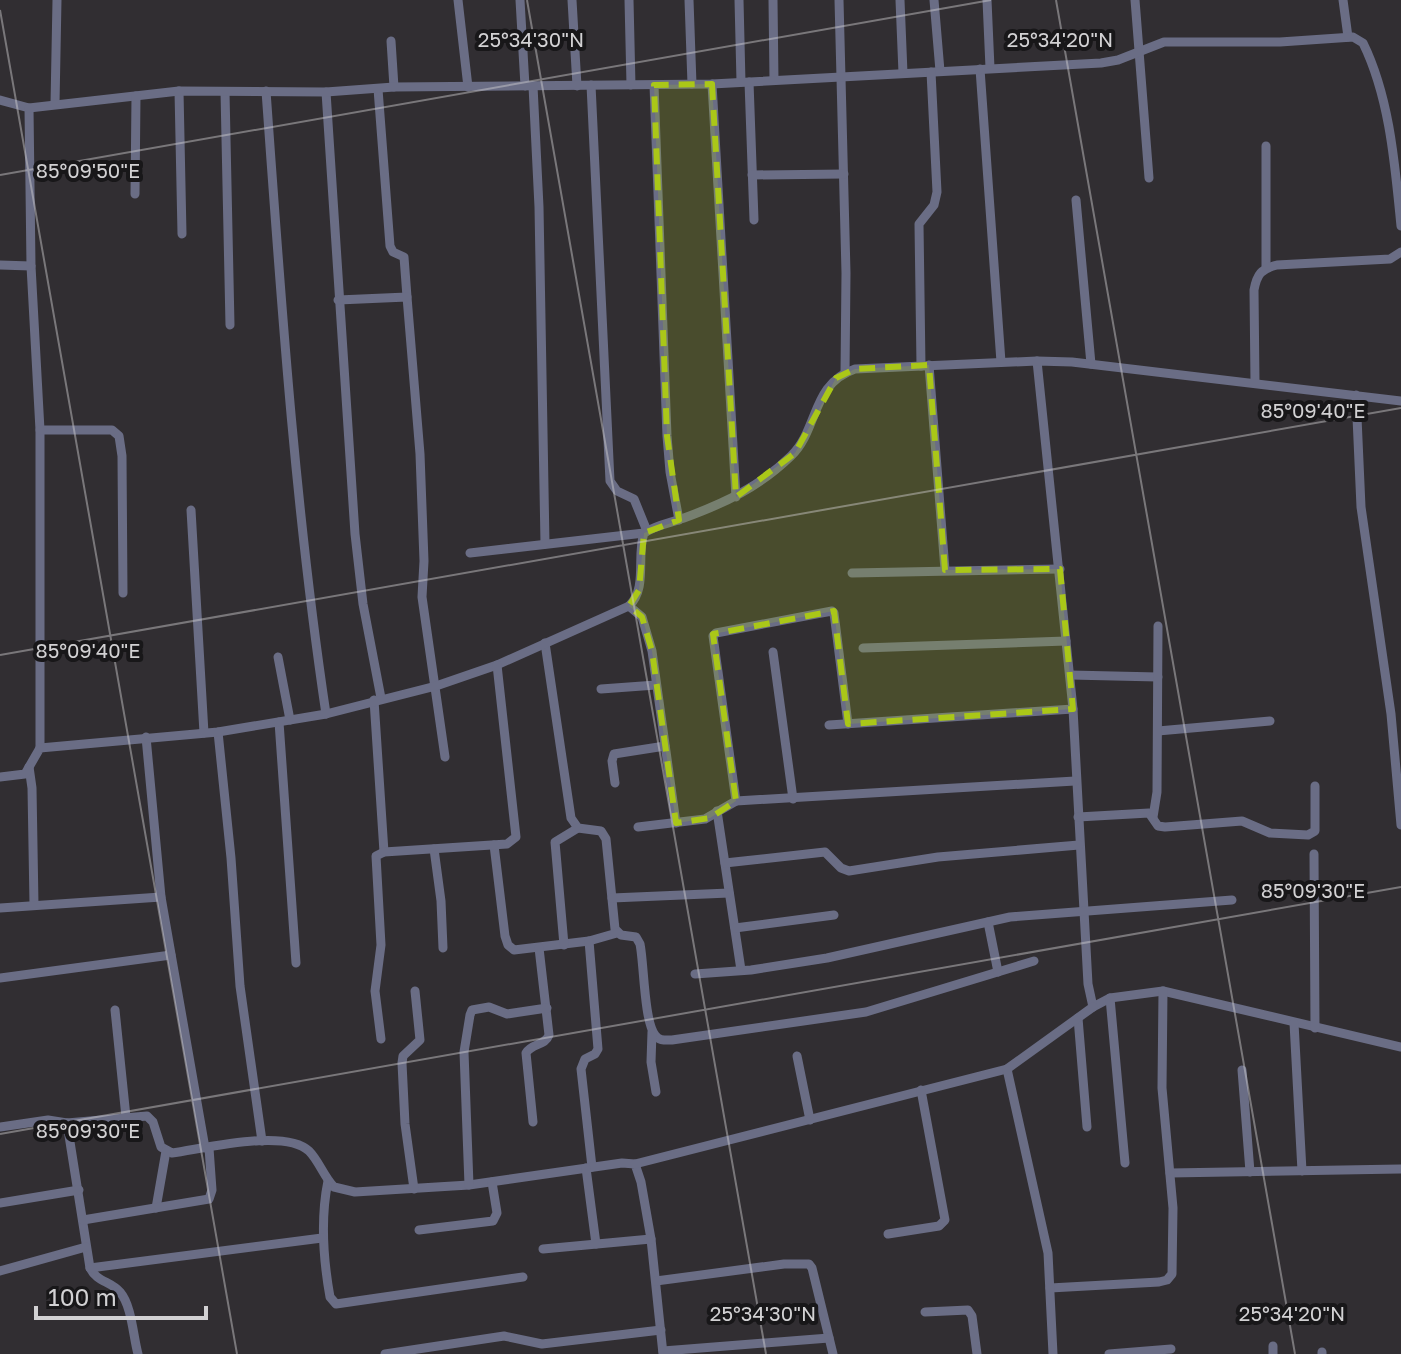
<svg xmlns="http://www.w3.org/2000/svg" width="1401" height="1354" font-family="'Golos Text',sans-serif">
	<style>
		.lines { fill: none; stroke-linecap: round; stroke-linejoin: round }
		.minor { stroke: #6a6d85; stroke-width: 9 }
		.marked { fill: #aac718; fill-opacity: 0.2; stroke: #aac718; stroke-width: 6; stroke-dasharray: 16 10; stroke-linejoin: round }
		.ticks { fill: none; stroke: #d2d1d3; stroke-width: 2; stroke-opacity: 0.45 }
		.ticks-label { font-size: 20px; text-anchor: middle; fill: #d2d1d3; stroke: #181719; stroke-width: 8; stroke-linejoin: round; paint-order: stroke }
	</style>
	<rect width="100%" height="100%" fill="#312e32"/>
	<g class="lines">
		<g class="minor">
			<polyline points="458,0 468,87"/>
			<polyline points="520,0 525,86"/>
			<polyline points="572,0 577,86"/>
			<polyline points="629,0 631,85"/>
			<polyline points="689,0 692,84"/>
			<polyline points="739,0 741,82"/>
			<polyline points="773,0 774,80"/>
			<polyline points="839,0 846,273 845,373"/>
			<polyline points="900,0 903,73"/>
			<polyline points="934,0 940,71"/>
			<polyline points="987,0 990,68"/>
			<polyline points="1135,0 1149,178"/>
			<polyline points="1343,0 1348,37"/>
			<polyline points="391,41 394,87"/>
			<polyline points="980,69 1001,362"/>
			<polyline points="749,82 754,220"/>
			<polyline points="712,84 736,497"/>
			<polyline points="591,85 610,481 617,491 634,499 647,531"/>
			<polyline points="654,85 667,436 670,472 679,520"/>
			<polyline points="533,86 539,207 545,544"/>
			<polyline points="378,89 390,246 393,252 404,257 407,297"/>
			<polyline points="179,91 182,234"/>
			<path d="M266,91c15,208 29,416 60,623"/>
			<polyline points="225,92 230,325"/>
			<polyline points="326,92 355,534 363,604 381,698"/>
			<polyline points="0,100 29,108 31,266 40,430 40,748"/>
			<polyline points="55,104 57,0"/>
			<path d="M29,108l150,-17 147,1 68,-5 318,-3 389,-21 17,-3 46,-18h116l73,-5 10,6c27,55 32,123 38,183"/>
			<polyline points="1266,146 1266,268"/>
			<polyline points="752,175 844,174"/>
			<polyline points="135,194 136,96"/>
			<polyline points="1076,200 1091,364"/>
			<polyline points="0,265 31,266"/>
			<polyline points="338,300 407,297 420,454 424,561 422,597 445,757"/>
			<polyline points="1037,361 1073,709 1088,984 1093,1007 1110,998 1163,991 1401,1047"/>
			<polyline points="929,365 945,570"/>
			<polyline points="921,366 919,224 934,205 937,192 931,72"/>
			<path d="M1255,383l-1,-93c3,-16 7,-21 23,-25l113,-6 11,-7"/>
			<polyline points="1356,395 1361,507 1391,714 1401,825"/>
			<polyline points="40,430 112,430 119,436 122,456 123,593"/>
			<polyline points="191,510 204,733"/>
			<polyline points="470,553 644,533"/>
			<polyline points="852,573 1060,569"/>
			<polyline points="629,606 642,617 652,651 676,823"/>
			<path d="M545,643l26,175 7,10 23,3 5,8 9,90 6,6 15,2 4,7c4,19 4,77 15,91 4,6 10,5 17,5l194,-28 168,-51"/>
			<polyline points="863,648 1066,641"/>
			<polyline points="773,652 793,799"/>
			<polyline points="278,657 290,720"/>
			<polyline points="1070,675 1158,677"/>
			<polyline points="601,689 656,685"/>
			<polyline points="374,700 384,852"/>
			<polyline points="279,722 296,963"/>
			<polyline points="829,725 1073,709"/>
			<polyline points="1158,731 1270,721"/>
			<polyline points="218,732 231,858 240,986 262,1141"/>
			<polyline points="146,737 161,897 205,1148"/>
			<polyline points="29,767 32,788 34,905"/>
			<path d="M0,777l25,-3 15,-26 178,-16 108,-18 110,-28 61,-21 132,-59c19,-18 7,-50 15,-73 12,-8 26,-10 40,-15 41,-15 75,-31 107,-62 28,-27 20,-72 64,-87l182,-8 35,1 329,39"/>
			<polyline points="615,783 612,761 614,754 665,746"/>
			<polyline points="736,801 1075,781"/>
			<polyline points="717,811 741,970"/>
			<polyline points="1078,817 1149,813 1158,826 1165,827 1242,821 1270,833 1308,835 1315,831 1315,786"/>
			<polyline points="1153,817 1157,792 1158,626"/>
			<polyline points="638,827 705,819 736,801 713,636 716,633 832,611 834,613 848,724"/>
			<polyline points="494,845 505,936 508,945 514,950 589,941 617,933"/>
			<polyline points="434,849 441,901 443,948"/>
			<polyline points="1314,854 1315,1028"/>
			<polyline points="725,863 825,852 841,868 849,871 938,857 1079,845"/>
			<polyline points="612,898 729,893"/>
			<polyline points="0,908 161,897"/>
			<polyline points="988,922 998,972"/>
			<polyline points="735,928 834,915"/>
			<polyline points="589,941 598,1049 595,1054 585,1059 581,1069 592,1167"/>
			<polyline points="564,945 555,842 578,828"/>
			<polyline points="695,974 751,970 827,958 1010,917 1232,900"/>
			<polyline points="0,978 171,955"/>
			<polyline points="1110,998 1125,1163"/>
			<polyline points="115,1010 126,1117"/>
			<polyline points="1078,1018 1087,1127"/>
			<polyline points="1294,1023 1302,1171"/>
			<polyline points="652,1032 651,1062 656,1092"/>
			<polyline points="381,1039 375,991 381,945 376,856 384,852 507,844 516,837 497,665"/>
			<polyline points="797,1056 810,1120"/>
			<polyline points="1242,1070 1250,1172"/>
			<path d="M533,1122l-7,-69c6,-10 19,-7 23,-18l-10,-87"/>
			<path d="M67,1123l80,-7 6,6 8,25 11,6c31,-4 113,-25 137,-2 10,10 15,26 25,36l21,5 114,-7 153,-22 13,1 6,18 10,57 12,115"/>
			<path d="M0,1127l48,-7 19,3 23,145c7,14 20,13 30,24 12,14 13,44 18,62"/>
			<polyline points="635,1164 1007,1069"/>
			<polyline points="586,1168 596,1244"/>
			<polyline points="1170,1173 1400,1169"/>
			<path d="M328,1181c-8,39 -5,77 2,116l6,7 187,-27"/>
			<polyline points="469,1185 464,1052 470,1015 472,1010 489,1007 507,1014 547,1008"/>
			<polyline points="414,1189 405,1124 402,1063 403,1056 420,1040 415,991"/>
			<polyline points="0,1203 79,1190"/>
			<polyline points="156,1208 166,1151"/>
			<polyline points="83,1220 209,1199 212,1190 209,1148"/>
			<polyline points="419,1230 493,1221 497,1213 492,1182"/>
			<polyline points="888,1234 939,1226 945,1220 921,1090"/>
			<polyline points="543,1249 651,1239"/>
			<polyline points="90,1268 322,1238"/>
			<polyline points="0,1271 86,1247"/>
			<polyline points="656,1281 784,1264 809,1264 812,1268 833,1354"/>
			<polyline points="1050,1288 1159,1282 1167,1280 1172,1274 1173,1208 1162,1088 1163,991"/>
			<polyline points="925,1312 968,1310 972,1316 977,1354"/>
			<polyline points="1273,1346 1273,1354"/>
			<polyline points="663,1351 829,1338"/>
			<polyline points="1322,1352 1322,1354"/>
			<polyline points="385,1354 504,1336 542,1344 661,1330"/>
			<polyline points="1053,1354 1048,1253 1007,1069 1093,1007"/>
			<polyline points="1109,1354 1171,1349"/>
		</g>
	</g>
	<path class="marked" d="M712,84l24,413 59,-44 41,-75 19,-9 74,-4 16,205 115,-1 13,140 -225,15 -14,-113 -121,23 23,167 -26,17 -34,5 -24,-172 -10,-34 -13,-11 10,-16 5,-57 35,-13 -12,-84 -13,-351z"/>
	<path class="ticks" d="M527,0l239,1354M1056,0l239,1354M0,10l237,1344M0,175l991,-175M0,655l1401,-247M0,1134l1401,-247"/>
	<g class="ticks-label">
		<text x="531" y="47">25°34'30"N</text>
		<text x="1060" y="47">25°34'20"N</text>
		<text x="88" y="178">85°09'50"E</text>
		<text x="1313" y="418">85°09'40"E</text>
		<text x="88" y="658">85°09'40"E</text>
		<text x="1313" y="898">85°09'30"E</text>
		<text x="88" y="1138">85°09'30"E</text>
		<text x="763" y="1321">25°34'30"N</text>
		<text x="1292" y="1321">25°34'20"N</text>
	</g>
	<path d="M36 1306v12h170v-12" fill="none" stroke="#d2d1d3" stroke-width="4"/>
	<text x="48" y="1306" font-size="24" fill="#d2d1d3" stroke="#181719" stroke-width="6" paint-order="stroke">100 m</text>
</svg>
